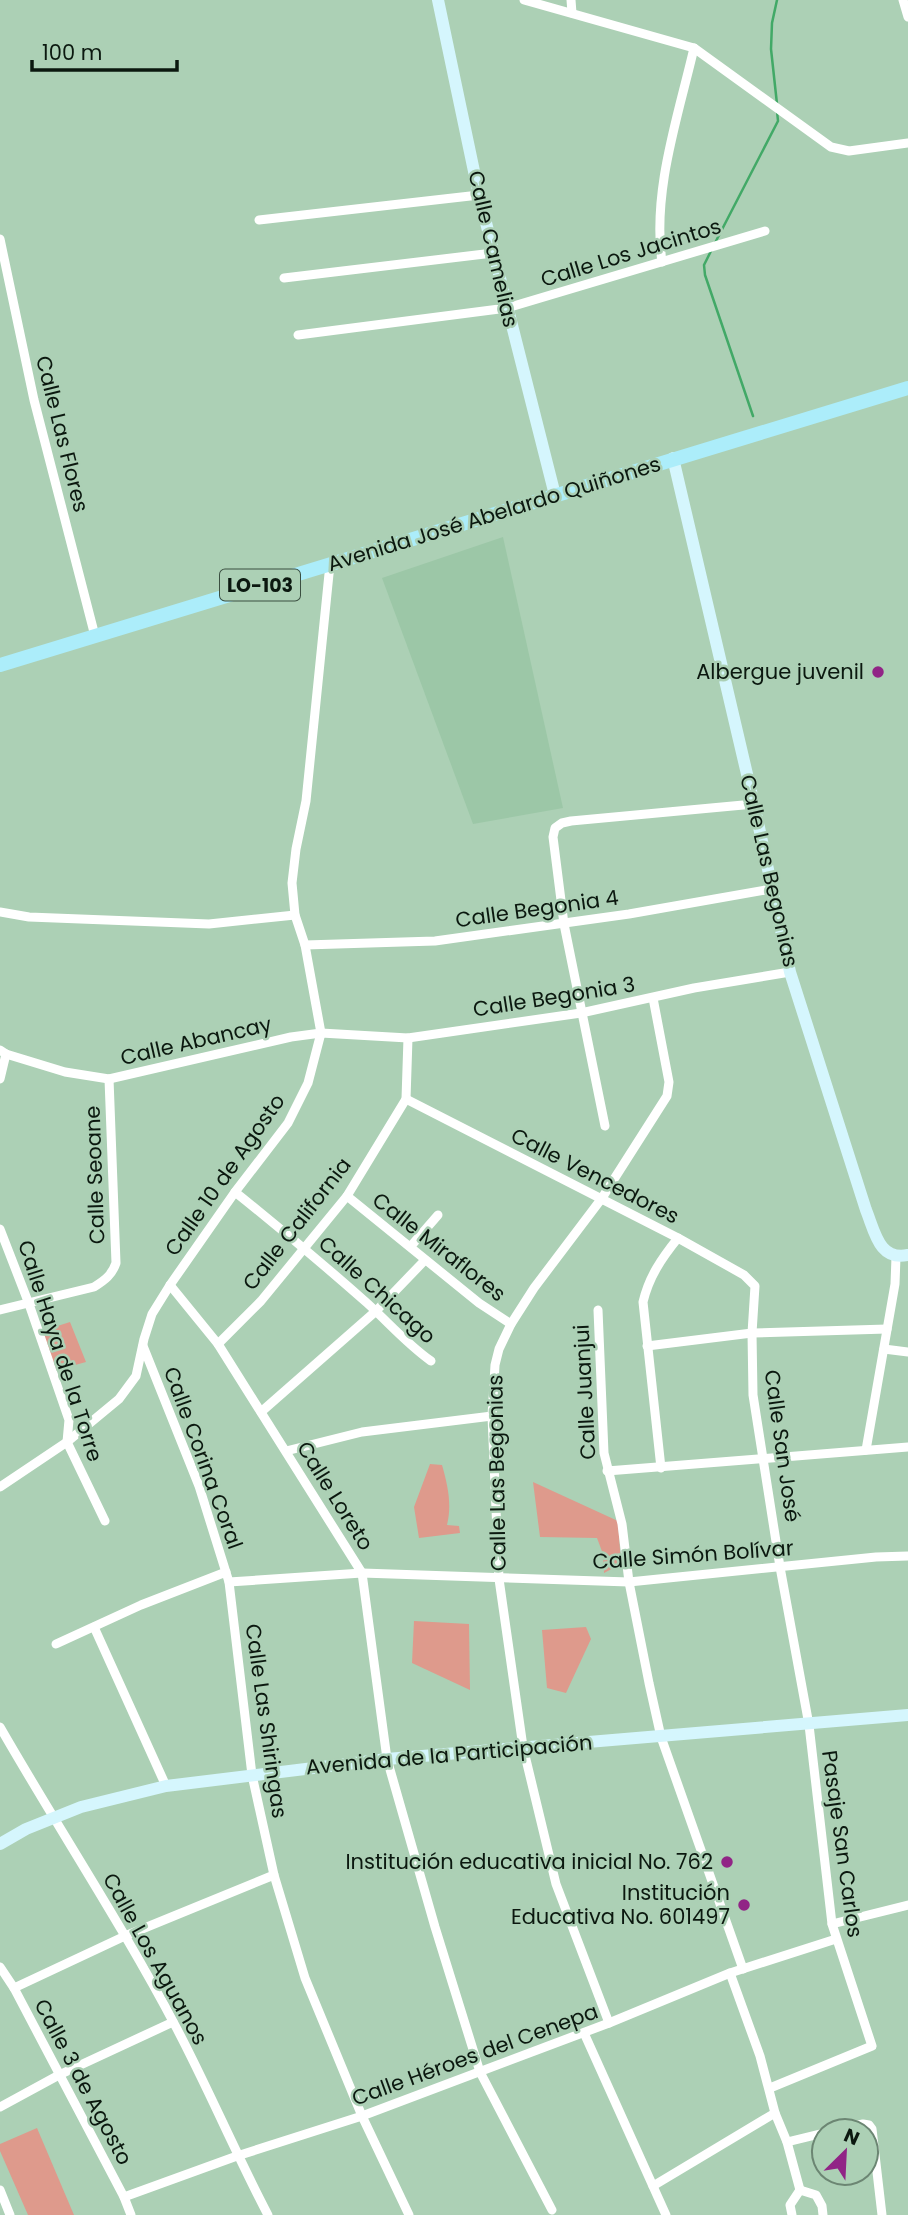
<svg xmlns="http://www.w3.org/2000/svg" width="908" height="2215" font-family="Poppins,sans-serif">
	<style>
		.built { fill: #9cc7a7 }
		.green { fill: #de9a8c }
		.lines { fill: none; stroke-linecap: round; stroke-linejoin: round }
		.stream { stroke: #42a967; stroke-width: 2.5 }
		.street { stroke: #fff; stroke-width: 9 }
		.secondary { stroke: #d5f6fd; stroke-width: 12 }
		.primary { stroke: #acedfa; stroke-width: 14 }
		.poi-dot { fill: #912486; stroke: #acd0b5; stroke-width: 2.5 }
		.labels { text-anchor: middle; stroke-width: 5; stroke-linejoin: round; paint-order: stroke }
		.shield { fill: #acd0b5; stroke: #3b4f41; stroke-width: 2 }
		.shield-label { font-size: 19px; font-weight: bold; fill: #0b180f }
		.street-label { font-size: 21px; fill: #0b180f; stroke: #acd0b5 }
		.poi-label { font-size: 21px; fill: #0b180f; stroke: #acd0b5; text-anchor: end }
	</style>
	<rect width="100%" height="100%" fill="#acd0b5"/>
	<polygon class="built" points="503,537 563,808 473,824 382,578"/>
	<g class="green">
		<polygon points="70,1322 86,1362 57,1370 44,1342 42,1331"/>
		<path d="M430,1464l12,1c6,21 10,40 5,60l12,1 1,7 -41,5 -5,-31z"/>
		<polygon points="533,1482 618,1521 621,1564 604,1573 603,1554 597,1538 540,1537"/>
		<polygon points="414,1621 469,1624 470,1690 412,1663"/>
		<polygon points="586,1627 591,1639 566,1693 547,1688 542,1630"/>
		<polygon points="37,2128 74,2215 28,2215 0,2151 0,2144"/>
	</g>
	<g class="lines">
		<g class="stream">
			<polyline points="777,0 772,23 771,49 777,104"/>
			<polyline points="715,243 778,121 777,111"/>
			<polyline points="712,249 704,265 705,275 753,416"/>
		</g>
		<g class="street">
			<polyline points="524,0 694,48 831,147 849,151 908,143"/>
			<polyline points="571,0 572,13"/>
			<polyline points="903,0 908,17"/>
			<polyline points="259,220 479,195"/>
			<polyline points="0,239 34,400 95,636"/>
			<path d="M662,262c-10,-71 16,-145 32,-214"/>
			<polyline points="284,278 493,253"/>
			<polyline points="298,335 507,308 765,231"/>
			<polyline points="0,912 29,917 209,924 295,915"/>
			<polyline points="305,945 435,941 629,914 771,889"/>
			<polyline points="0,1050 6,1054 65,1072 109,1079 291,1037 321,1033 408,1038 581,1013 694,988 790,972"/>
			<polyline points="0,1079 6,1054"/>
			<polyline points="406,1099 678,1238 744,1275 755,1286 752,1333 753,1395 780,1567 809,1725 832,1924 872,2046 770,2088"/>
			<polyline points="605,1126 564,924 553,837 555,828 562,823 571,821 754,804"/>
			<path d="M235,1192c45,36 89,73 132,111 22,20 40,41 64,58"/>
			<polyline points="347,1196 479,1303 511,1324"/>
			<polyline points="0,1229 29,1304 69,1420 67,1442 105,1521"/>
			<polyline points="411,1246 438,1215"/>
			<polyline points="170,1285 218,1344 362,1573 387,1759 435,1927 480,2072 552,2210"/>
			<path d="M0,1310l94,-23c11,-7 18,-12 22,-24l-7,-184"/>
			<polyline points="598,1310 604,1453 622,1524 629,1582 649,1683 661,1737 743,1969"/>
			<polyline points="218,1344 261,1301 347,1196 406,1099 408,1038"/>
			<polyline points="143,1346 199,1486 229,1582 252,1775 274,1875 305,1978 362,2116 409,2215"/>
			<polyline points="647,1346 752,1333 887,1329"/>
			<polyline points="884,1349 908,1352"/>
			<polyline points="261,1412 376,1311 425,1260"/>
			<polyline points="866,1450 895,1284 896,1257"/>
			<polyline points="286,1451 362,1432 492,1416"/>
			<path d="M661,1468l-18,-166c6,-25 18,-43 35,-64"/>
			<polyline points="607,1471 908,1447"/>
			<polyline points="0,1487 67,1442 119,1399 136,1376 144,1339 152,1314 170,1285 235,1192 288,1123 308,1083 321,1033 305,945 295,915 292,883 296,849 306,801 330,564"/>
			<polyline points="229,1582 362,1573 629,1582 876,1557 908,1556"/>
			<polyline points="94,1627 166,1786"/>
			<polyline points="56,1644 141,1605 226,1572"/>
			<path d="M0,1727c58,101 123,199 177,302 32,61 59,125 91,186"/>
			<polyline points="832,1924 908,1905"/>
			<polyline points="0,1967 14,1988 124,2197 131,2215"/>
			<polyline points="730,1973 760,2056 775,2113 787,2142 800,2190 790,2205 792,2215"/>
			<polyline points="14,1988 125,1936 274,1875"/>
			<polyline points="609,2023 556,1884 523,1747 499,1579 492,1416 495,1365 499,1349 511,1324 534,1288 602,1198 667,1096 669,1082 653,998"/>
			<polyline points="584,2033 666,2215"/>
			<polyline points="0,2107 59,2075 173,2022"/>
			<polyline points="833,2131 863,2124 869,2125 872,2129 882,2215"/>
			<polyline points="787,2142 824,2133"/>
			<polyline points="653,2186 775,2113"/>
			<polyline points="0,2190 10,2215"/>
			<polyline points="800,2190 816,2195 822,2206 823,2215"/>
			<polyline points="124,2197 237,2156 362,2116 609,2023 730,1973 836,1939"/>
		</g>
		<g class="secondary">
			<polyline points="438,0 479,195 555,495"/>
			<path d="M673,458l81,346 36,168 76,238c9,22 13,51 42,45"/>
			<polyline points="0,1844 26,1829 81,1807 166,1786 387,1759 908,1715"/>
		</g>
		<polyline class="primary" points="0,665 908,388"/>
	</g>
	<g class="poi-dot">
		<circle cx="878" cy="672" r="7"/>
		<circle cx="727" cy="1862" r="7"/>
		<circle cx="744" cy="1905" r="7"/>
	</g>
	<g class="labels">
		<rect class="shield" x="220" y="569.5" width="80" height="31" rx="5"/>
		<g class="shield-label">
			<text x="260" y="592">LO-103</text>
		</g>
		<g class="street-label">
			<text transform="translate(493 249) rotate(77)" y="7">Calle Camelias</text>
			<text transform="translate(631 253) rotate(-17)" y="7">Calle Los Jacintos</text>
			<text transform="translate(62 434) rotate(76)" y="7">Calle Las Flores</text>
			<text transform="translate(494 514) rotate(-17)" y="7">Avenida José Abelardo Quiñones</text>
			<text transform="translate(769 871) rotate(77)" y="7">Calle Las Begonias</text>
			<text transform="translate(537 909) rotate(-8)" y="7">Calle Begonia 4</text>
			<text transform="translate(554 997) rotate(-9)" y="7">Calle Begonia 3</text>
			<text transform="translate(196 1041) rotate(-13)" y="7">Calle Abancay</text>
			<text transform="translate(95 1175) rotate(-92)" y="7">Calle Seoane</text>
			<text transform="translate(225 1175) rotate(-55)" y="7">Calle 10 de Agosto</text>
			<text transform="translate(595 1176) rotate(27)" y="7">Calle Vencedores</text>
			<text transform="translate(297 1224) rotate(-52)" y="7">Calle California</text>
			<text transform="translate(439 1247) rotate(38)" y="7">Calle Miraflores</text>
			<text transform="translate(377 1290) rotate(42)" y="7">Calle Chicago</text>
			<text transform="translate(60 1351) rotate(72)" y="7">Calle Haya de la Torre</text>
			<text transform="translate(585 1392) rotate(-93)" y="7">Calle Juanjui</text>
			<text transform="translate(782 1446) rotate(82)" y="7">Calle San José</text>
			<text transform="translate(203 1458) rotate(70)" y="7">Calle Corina Coral</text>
			<text transform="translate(497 1473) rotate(-91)" y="7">Calle Las Begonias</text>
			<text transform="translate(335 1496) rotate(58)" y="7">Calle Loreto</text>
			<text transform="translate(693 1555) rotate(-4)" y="7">Calle Simón Bolívar</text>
			<text transform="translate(266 1721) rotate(82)" y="7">Calle Las Shiringas</text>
			<text transform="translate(449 1755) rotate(-5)" y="7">Avenida de la Participación</text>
			<text transform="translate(842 1844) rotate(82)" y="7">Pasaje San Carlos</text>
			<text transform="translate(155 1959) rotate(61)" y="7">Calle Los Aguanos</text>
			<text transform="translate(475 2055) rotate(-20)" y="7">Calle Héroes del Cenepa</text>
			<text transform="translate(83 2082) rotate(62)" y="7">Calle 3 de Agosto</text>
		</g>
		<g class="poi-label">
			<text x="864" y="679">Albergue juvenil</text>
			<text x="713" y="1869">Institución educativa inicial No. 762</text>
			<text x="730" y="1900">Institución<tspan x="730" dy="24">Educativa No. 601497</tspan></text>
		</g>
	</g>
	<g transform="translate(845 2152) rotate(24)"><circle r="33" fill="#acd0b5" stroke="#6c8673" stroke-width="2"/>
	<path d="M0-5L12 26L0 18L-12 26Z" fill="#912486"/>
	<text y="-10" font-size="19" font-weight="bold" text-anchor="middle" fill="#0b180f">N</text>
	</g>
	<path d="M32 60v10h145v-10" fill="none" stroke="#0b180f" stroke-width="3.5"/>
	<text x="42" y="60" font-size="21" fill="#0b180f" stroke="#acd0b5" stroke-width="5" paint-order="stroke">100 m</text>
</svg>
